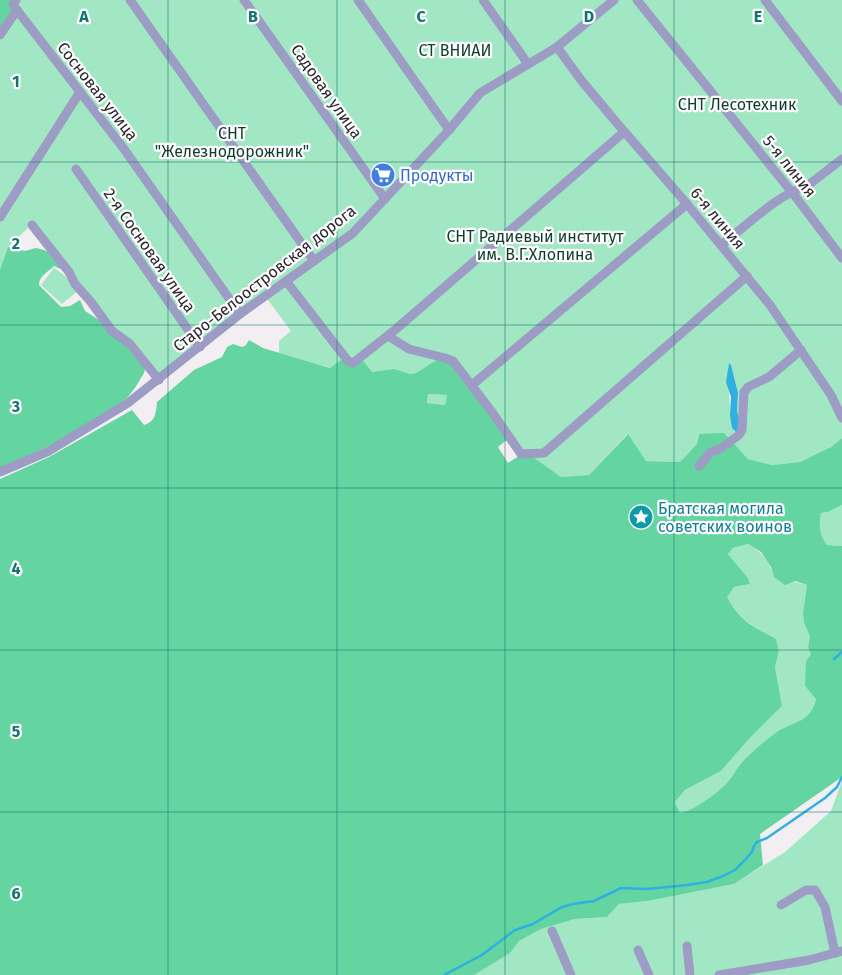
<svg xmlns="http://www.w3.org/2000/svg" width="842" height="975" font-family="'Fira Sans',sans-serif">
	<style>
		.green { fill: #a1e7c3; fill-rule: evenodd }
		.forest { fill: #64d5a1; fill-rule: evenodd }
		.water { fill: #30afe1 }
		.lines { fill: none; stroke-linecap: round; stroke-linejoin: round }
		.stream { stroke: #30afe1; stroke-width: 2.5 }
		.minor { stroke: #9c9cc4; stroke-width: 9 }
		.grid { fill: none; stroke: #0f766e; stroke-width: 1; stroke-opacity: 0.55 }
		.labels { text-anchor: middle; stroke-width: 4.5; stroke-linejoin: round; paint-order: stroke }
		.park-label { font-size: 16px; fill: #0d3e2a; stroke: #fffcff }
		.street-label { font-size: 16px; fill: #292829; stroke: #fffcff }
		.shop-label { font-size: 16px; fill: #366cbe; stroke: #fffcff; text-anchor: start }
		.culture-label { font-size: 16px; fill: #0d838f; stroke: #fffcff; text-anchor: start }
		.grid-label { font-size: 16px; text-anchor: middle; font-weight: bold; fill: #0f766e; stroke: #fffcff; stroke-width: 4.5; stroke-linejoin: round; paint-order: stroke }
	</style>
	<rect width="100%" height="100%" fill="#f2eef2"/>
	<g class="green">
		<path d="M16,0h826v438l-11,9 -31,15 -28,3 -24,-6 -25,-25h-24l-2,10 -17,18 -34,-1 -19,-27 -38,41 -28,2 -39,-23 -84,-95 -22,14 -6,1 -16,-4 -22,2 -17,-11 -10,-4 -14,11 -52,-15v-12l12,-10 -26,-35 -108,81 -45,-46 -82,-108 -3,6 -19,18 -8,23v-235zM729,363l2,3 7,27 -1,19 3,9 -6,9c-4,-6 -7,-59 -5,-67z"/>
		<polygon points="54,268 64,275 78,291 62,304 41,285"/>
		<polygon points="428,394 447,395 445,405 427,403"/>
		<path d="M842,505v41l-15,-1c-8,-12 -8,-19 -6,-32l7,-1z"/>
		<path d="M748,544c14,8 21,17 26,33l33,8 -4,28 1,10 6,13 -2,10 3,8c-14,20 12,37 3,54 -8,15 -27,16 -38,25 -11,9 -23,17 -32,27 -6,7 -11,15 -16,22 -9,10 -35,29 -48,31l-5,-11 10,-12 36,-19 28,-32 33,-33 -7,-39 4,-16 -3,-12c-23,-13 -36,-18 -50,-42l8,-10 16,-3 -2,-6 -20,-24 5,-6z"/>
		<polygon points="842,781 842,975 474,975 509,953 519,941 541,929 575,919 607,917 619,904 648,901 734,884 785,852 831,811"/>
	</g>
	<g class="forest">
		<polygon points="0,0 16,0 17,10 0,35"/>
		<path d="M8,247l17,4 11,-3 8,2 6,3 11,13 -1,3 -6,-3c-6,6 -15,10 -15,19l22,22 9,-1 10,-6 5,11 14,9 29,27 17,22 -1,4c-5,8 -11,19 -18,26 -34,29 -85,51 -126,69v-198z"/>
		<path d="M249,340l14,8 67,20 15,-11 3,4 12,-4 12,15 22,-3 16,5 6,-1 22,-14 9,-1 62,80 -11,9 10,16 14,-9 5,-1 34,24 28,-2 39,-41 18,27 34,1 17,-18 2,-10 25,-1 24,26 24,6 28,-3 31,-15 11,-9v67l-14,7 -7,1c-2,13 -2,20 6,32l15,1v231l-82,57 3,31 -29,19 -86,17 -29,3 -12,13 -32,2 -34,10 -22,12 -9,12 -36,22h-474v-496l49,-22 83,-47 12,15c12,-3 12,-13 13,-23l37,-32 28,-13 5,-10 6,-3 9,3 4,-2zM428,394l19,1 -2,10 -18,-2zM748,544l13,8 10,15 3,10 11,8 10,-4 12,4 -4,28 1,10 6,13 -2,11 3,7 -5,7 -1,25 11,13c-5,24 -23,22 -39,33 -11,8 -23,18 -33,28 -7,7 -11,17 -18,24 -10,10 -33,27 -46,29l-5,-11 10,-12 36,-19 28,-32 33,-33 -7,-39 4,-16 -3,-12c-23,-13 -36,-17 -49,-42l7,-10 16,-3 -2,-6 -20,-24 5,-6z"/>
	</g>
	<polygon class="water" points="729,363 731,365 738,393 737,412 740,421 739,430 736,432 732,428 730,415 731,397 726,382"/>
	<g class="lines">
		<g class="stream">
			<polyline points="834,659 842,652"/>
			<polyline points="444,975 482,955 515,930 533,924 562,907 573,904 594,901 621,888 647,889 687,885 707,882 723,876 735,870 742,863 752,852 754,846 757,842 767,838 825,798 837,787 842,777"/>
		</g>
		<g class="minor">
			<polyline points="130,0 314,261"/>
			<polyline points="244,0 385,199"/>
			<polyline points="358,0 449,130"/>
			<polyline points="483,0 528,64"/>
			<polyline points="637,0 795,196 842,258"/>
			<polyline points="765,0 842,101"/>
			<polyline points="17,10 124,149 240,314"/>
			<polyline points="0,35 17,10 13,4 16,0"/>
			<polyline points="557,47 581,80 616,122 687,204 770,305 831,395 842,418"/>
			<polyline points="76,169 200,347"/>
			<polyline points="0,217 80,92"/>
			<polyline points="32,225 69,272 75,284 91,302 112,331 130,344 159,380"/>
			<path d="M721,245c26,-19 55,-50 86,-59l35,-27"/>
			<polyline points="286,281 348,361 353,363 396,329 624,132"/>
			<polyline points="388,336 409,349 445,358 453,361 492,412 521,454 544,453 747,276"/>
			<polyline points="472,385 687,204"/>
			<polyline points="699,466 711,452 720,449 739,435 742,430 744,392 746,390 748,387 769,377 801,350"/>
			<polyline points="0,472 49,451 128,403 240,314 353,233 449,130 480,93 557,47 614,0"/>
			<polyline points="781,905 806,890 815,890 825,907 835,953"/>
			<polyline points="552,931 571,975"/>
			<polyline points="687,946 690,975"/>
			<polyline points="638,950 649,975"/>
			<polyline points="719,975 809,960 842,951"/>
		</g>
	</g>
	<path class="grid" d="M168,0v975M337,0v975M505,0v975M674,0v975M0,162h842M0,325h842M0,488h842M0,650h842M0,812h842"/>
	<defs>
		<symbol id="supermarket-disc" viewBox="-11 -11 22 22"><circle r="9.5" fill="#3f7fe0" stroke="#fffcff"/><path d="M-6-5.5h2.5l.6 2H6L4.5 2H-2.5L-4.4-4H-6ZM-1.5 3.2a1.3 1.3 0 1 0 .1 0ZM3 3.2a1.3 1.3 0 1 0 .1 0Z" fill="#fff"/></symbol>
		<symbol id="sight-disc" viewBox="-11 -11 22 22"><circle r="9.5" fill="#0f9aa8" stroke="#fffcff"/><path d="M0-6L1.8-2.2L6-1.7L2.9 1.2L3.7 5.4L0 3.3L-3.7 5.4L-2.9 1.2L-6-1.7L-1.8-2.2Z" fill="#fff"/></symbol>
	</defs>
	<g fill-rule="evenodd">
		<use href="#supermarket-disc" x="369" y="161" width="28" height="28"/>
		<use href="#sight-disc" x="627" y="503" width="28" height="28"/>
	</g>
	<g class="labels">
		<g class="park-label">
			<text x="455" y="56">СТ ВНИАИ</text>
			<text x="737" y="110">СНТ Лесотехник</text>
			<text x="232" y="139">СНТ<tspan x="232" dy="18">"Железнодорожник"</tspan></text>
			<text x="535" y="242">СНТ Радиевый институт<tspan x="535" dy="18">им. В.Г.Хлопина</tspan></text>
		</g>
		<g class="street-label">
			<text transform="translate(98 91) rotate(52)" y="6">Сосновая улица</text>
			<text transform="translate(327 91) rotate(55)" y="6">Садовая улица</text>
			<text transform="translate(790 166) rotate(51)" y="6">5-я линия</text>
			<text transform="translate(718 218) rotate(50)" y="6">6-я линия</text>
			<text transform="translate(150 250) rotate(55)" y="6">2-я Сосновая улица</text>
			<text transform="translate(264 278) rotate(-38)" y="6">Старо-Белоостровская дорога</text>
		</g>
		<g class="shop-label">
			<text x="400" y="181">Продукты</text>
		</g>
		<g class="culture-label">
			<text x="658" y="514">Братская могила<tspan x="658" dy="18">советских воинов</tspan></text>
		</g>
	</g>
	<g class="grid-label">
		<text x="84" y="22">A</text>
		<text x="253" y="22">B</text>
		<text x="421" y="22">C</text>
		<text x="589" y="22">D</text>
		<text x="758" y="22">E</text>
		<text x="16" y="87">1</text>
		<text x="16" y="249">2</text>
		<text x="16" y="412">3</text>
		<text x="16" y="574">4</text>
		<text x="16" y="737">5</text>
		<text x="16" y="899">6</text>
	</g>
</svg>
